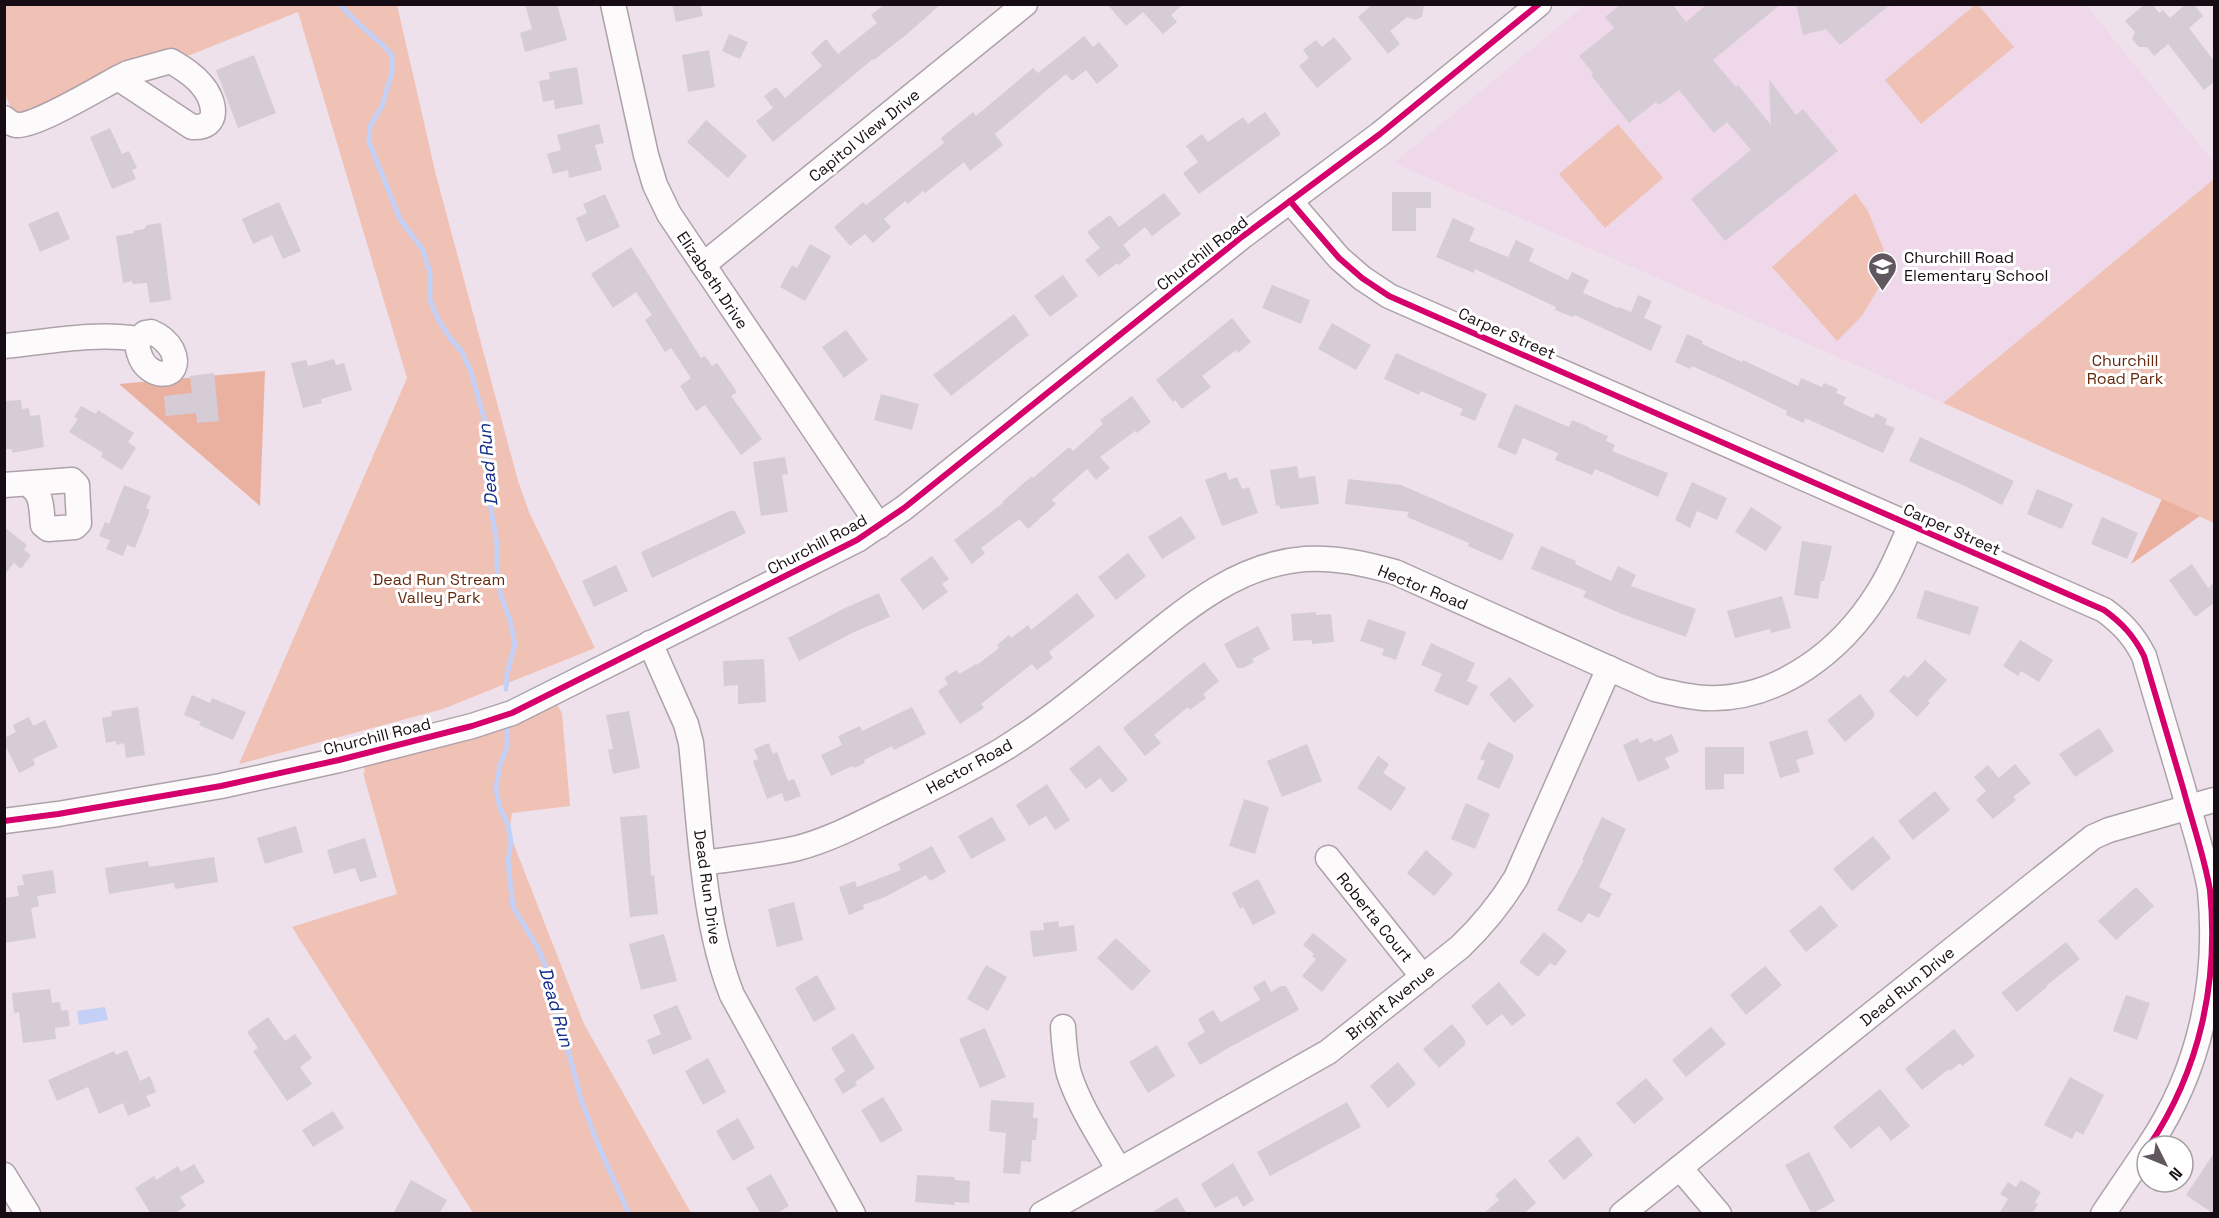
<svg xmlns="http://www.w3.org/2000/svg" width="2219" height="1218" font-family="'Space Grotesk',sans-serif">
	<style>
		.built { fill: #efd8e9 }
		.green { fill: #f0c1b5 }
		.forest { fill: #ebb1a0 }
		.water { fill: #c4d0f6 }
		.lines { fill: none; stroke-linecap: round; stroke-linejoin: round }
		.stream { stroke: #c4d0f6; stroke-width: 5 }
		.building { fill: #d5ccd6 }
		.minor-casing { stroke: #aea2aa; stroke-width: 27 }
		.minor { stroke: #fdfafc; stroke-width: 24 }
		.cycleway-casing { stroke: #fff; stroke-width: 10 }
		.cycleway { stroke: #d6006c; stroke-width: 6 }
		.labels { text-anchor: middle; stroke-width: 6; stroke-linejoin: round; paint-order: stroke }
		.street-label { font-size: 16px; fill: #150d13; stroke: #fff }
		.poi-label { font-size: 16px; fill: #150d13; stroke: #fff; text-anchor: start }
		.park-label { font-size: 16px; fill: #64290c; stroke: #fff }
		.water-label { font-size: 18px; font-style: italic; fill: #132b88; stroke: #fff }
	</style>
	<rect width="100%" height="100%" fill="#efe1eb"/>
	<polygon class="built" points="2085,4 2214,162 2214,179 1943,403 1394,163 1585,5"/>
	<g class="green">
		<polygon points="4,5 397,5 436,175 518,481 529,512 595,648 443,709 239,764 407,378 298,12 17,124 5,94"/>
		<polygon points="1975,5 1978,5 2014,47 1921,124 1885,80"/>
		<polygon points="1618,124 1663,178 1605,228 1559,174"/>
		<polygon points="2214,179 2214,523 1943,403"/>
		<polygon points="1855,193 1868,211 1884,250 1879,287 1862,316 1837,341 1772,267"/>
		<polygon points="556,703 562,713 570,806 512,813 509,832 584,1024 691,1213 473,1213 292,927 397,894 363,773 365,772 362,760"/>
	</g>
	<g class="forest">
		<polygon points="265,371 260,506 119,384"/>
		<polygon points="2162,499 2200,516 2131,564"/>
	</g>
	<polygon class="water" points="105,1007 108,1020 79,1025 77,1011"/>
	<g class="lines">
		<g class="stream">
			<path d="M340,4c15,20 36,32 52,51v17l-10,34 -12,20 -1,16 31,77 23,31 7,23v27l8,19 12,19 12,14 9,20 15,53 1,61 10,58v25l3,23 10,28 5,24 -8,30 -1,15"/>
			<polyline points="507,728 507,747 500,765 496,789 500,808 508,825 511,842 508,862 513,907 538,948 546,967 581,1099 597,1142 629,1214"/>
		</g>
	</g>
	<g class="building">
		<polygon points="525,4 557,4 567,40 525,52 520,33 532,29"/>
		<polygon points="672,4 700,4 703,16 676,22"/>
		<polygon points="885,4 941,4 906,35 874,60 873,59 773,142 756,121 773,108 764,96 776,87 785,98 822,66 811,53 826,39 838,54 877,23 871,15"/>
		<polygon points="1107,4 1183,4 1171,15 1177,22 1163,34 1143,12 1126,26"/>
		<polygon points="1373,4 1424,4 1422,17 1415,20 1407,17 1390,31 1400,44 1388,54 1358,17"/>
		<polygon points="1621,4 1672,4 1686,22 1707,4 1781,4 1713,60 1736,87 1738,85 1771,125 1769,79 1796,115 1803,109 1838,151 1725,241 1691,199 1751,150 1727,122 1714,133 1679,90 1659,105 1656,102 1629,123 1591,75 1593,73 1579,56 1614,28 1605,17"/>
		<polygon points="1796,4 1891,4 1840,45 1826,29 1803,35"/>
		<polygon points="2145,4 2152,4 2159,13 2163,10 2170,18 2186,4 2194,4 2203,16 2189,28 2214,61 2214,82 2204,90 2168,44 2154,56 2147,47 2139,47 2132,39 2135,32 2125,21"/>
		<polygon points="729,34 748,42 740,59 722,51"/>
		<polygon points="1084,36 1093,47 1099,42 1119,66 1097,84 1086,70 1072,81 1066,74 995,134 1003,145 970,171 964,162 925,193 923,191 908,204 905,201 884,219 891,227 873,243 865,234 850,246 834,227 863,202 866,205 944,143 941,138 973,112 976,116 1033,68 1038,73"/>
		<polygon points="1334,37 1352,59 1317,88 1299,66 1309,58 1303,50 1316,40 1322,47"/>
		<polygon points="709,50 715,87 688,92 682,55"/>
		<polygon points="254,55 276,113 238,128 216,70"/>
		<polygon points="577,67 583,104 555,109 554,100 543,102 539,81 550,79 549,72"/>
		<polygon points="1265,112 1281,134 1199,194 1183,173 1198,162 1186,146 1202,134 1208,142 1243,117 1248,124"/>
		<polygon points="706,120 747,156 728,178 687,142"/>
		<polygon points="599,124 604,143 595,145 602,170 569,178 568,170 553,174 547,154 561,150 557,135"/>
		<polygon points="110,128 122,154 129,151 137,168 132,170 136,179 112,189 90,137"/>
		<polygon points="1392,192 1431,192 1431,208 1416,208 1416,231 1392,231"/>
		<polygon points="1164,193 1181,214 1152,236 1145,227 1123,245 1131,255 1119,265 1117,263 1099,277 1085,260 1100,248 1087,232 1110,215 1119,227"/>
		<polygon points="605,194 620,227 586,242 576,218 587,213 583,204"/>
		<polygon points="279,202 301,251 283,259 272,235 253,244 242,219"/>
		<polygon points="58,211 70,239 40,252 28,224"/>
		<polygon points="1453,218 1475,228 1469,241 1508,257 1516,240 1534,249 1529,261 1568,280 1572,272 1589,280 1583,293 1618,308 1619,307 1631,312 1638,295 1652,301 1644,318 1662,326 1651,351 1575,315 1573,317 1555,310 1556,307 1475,269 1474,273 1436,257"/>
		<polygon points="161,223 171,300 150,303 147,283 133,284 132,281 123,283 116,236 134,233 133,231 144,229 147,225"/>
		<polygon points="810,244 831,256 805,301 780,287 792,265 797,268"/>
		<polygon points="631,247 701,358 705,356 712,366 717,363 737,392 731,396 762,439 741,455 705,405 696,411 680,386 691,378 671,348 665,352 645,320 652,315 636,292 613,308 591,274"/>
		<polygon points="1063,275 1078,296 1050,317 1034,296"/>
		<polygon points="1272,285 1310,300 1301,324 1262,308"/>
		<polygon points="1014,314 1029,335 951,396 933,375"/>
		<polygon points="1232,318 1251,342 1238,353 1236,350 1202,376 1211,387 1182,409 1175,400 1173,402 1156,380"/>
		<polygon points="1332,323 1371,345 1356,370 1318,349"/>
		<polygon points="846,330 868,360 844,378 822,347"/>
		<polygon points="1687,334 1703,341 1702,344 1742,362 1743,360 1798,386 1801,378 1822,387 1824,383 1838,389 1836,393 1846,397 1843,404 1873,418 1876,413 1887,419 1885,424 1895,428 1883,453 1805,418 1804,423 1786,415 1787,411 1732,384 1692,366 1690,369 1675,362"/>
		<polygon points="1396,353 1487,394 1475,421 1460,415 1463,409 1421,391 1419,395 1384,379"/>
		<polygon points="334,359 336,365 344,363 352,390 321,399 322,403 303,408 291,363 306,360 308,366"/>
		<polygon points="214,373 219,421 197,423 196,413 166,416 164,396 192,393 190,376"/>
		<polygon points="881,394 919,404 912,430 874,420"/>
		<polygon points="1132,396 1151,422 1137,433 1135,431 1100,457 1110,468 1096,480 1087,469 1052,500 1056,504 1028,529 1020,520 1018,520 981,548 985,553 972,564 954,540 1003,503 1002,502 1032,476 1033,478 1069,447 1073,451 1103,424 1100,420"/>
		<polygon points="21,400 22,409 29,408 30,416 40,415 44,447 12,453 12,449 4,449 4,401"/>
		<polygon points="1515,404 1569,427 1572,420 1589,427 1589,428 1608,436 1606,441 1615,445 1612,451 1668,473 1658,497 1595,469 1592,475 1555,460 1558,453 1523,438 1516,455 1497,447"/>
		<polygon points="81,406 96,414 98,410 134,433 128,442 136,448 122,470 101,457 103,453 69,432 78,419 74,417"/>
		<polygon points="1920,437 2014,481 2002,505 1967,487 1909,461"/>
		<polygon points="785,457 788,474 782,475 788,512 761,516 753,462"/>
		<polygon points="1297,466 1299,478 1315,476 1319,504 1280,509 1279,505 1276,506 1270,470"/>
		<polygon points="1226,472 1229,480 1237,477 1242,489 1249,487 1258,513 1222,526 1205,480"/>
		<polygon points="1348,479 1401,485 1514,534 1502,561 1468,546 1469,543 1407,517 1409,512 1345,504"/>
		<polygon points="1692,482 1727,498 1717,520 1697,511 1690,528 1675,520"/>
		<polygon points="124,485 151,496 146,508 150,510 135,548 127,545 123,556 106,549 110,540 99,536 105,522 109,524"/>
		<polygon points="2037,489 2073,504 2062,529 2027,514"/>
		<polygon points="1751,507 1782,527 1766,551 1735,532"/>
		<polygon points="730,511 735,511 746,533 652,578 641,552"/>
		<polygon points="1181,516 1196,538 1162,559 1148,537"/>
		<polygon points="2102,517 2138,533 2127,559 2091,544"/>
		<polygon points="4,527 27,545 24,550 31,555 21,569 14,563 4,575"/>
		<polygon points="1802,541 1832,546 1824,581 1821,581 1818,599 1794,595"/>
		<polygon points="1541,546 1576,561 1575,564 1611,581 1618,566 1636,575 1631,586 1696,609 1686,637 1622,614 1583,597 1586,591 1531,569"/>
		<polygon points="1128,553 1146,576 1116,600 1098,577"/>
		<polygon points="932,556 949,579 942,584 948,592 923,610 900,579"/>
		<polygon points="2192,564 2208,588 2214,583 2214,603 2195,617 2169,580"/>
		<polygon points="616,565 628,591 594,607 582,581"/>
		<polygon points="1925,590 1979,607 1970,635 1916,618"/>
		<polygon points="879,593 890,617 854,632 799,661 788,638 843,609"/>
		<polygon points="1077,593 1095,616 1049,652 1053,658 1037,670 1032,664 981,704 984,708 960,724 938,691 948,684 944,678 956,670 959,674 976,664 977,665 999,648 997,645 1009,635 1011,638 1028,625 1031,630"/>
		<polygon points="1782,596 1791,628 1771,633 1770,629 1735,638 1727,611"/>
		<polygon points="1316,612 1316,615 1331,614 1334,642 1312,644 1312,640 1293,641 1291,614"/>
		<polygon points="1368,619 1406,632 1396,660 1382,655 1384,649 1360,641"/>
		<polygon points="1258,626 1270,649 1252,659 1254,662 1243,668 1237,668 1224,644"/>
		<polygon points="2020,640 2053,660 2039,682 2021,671 2018,676 2003,666"/>
		<polygon points="1431,643 1475,663 1467,681 1478,686 1468,706 1434,691 1442,674 1421,665"/>
		<polygon points="764,659 766,702 738,704 738,685 724,686 723,661"/>
		<polygon points="1925,660 1947,680 1928,701 1930,703 1917,717 1889,691 1904,675 1908,678"/>
		<polygon points="1204,662 1219,681 1203,694 1206,698 1190,710 1188,707 1154,735 1161,743 1145,756 1123,728"/>
		<polygon points="1510,677 1534,706 1514,723 1489,694"/>
		<polygon points="1860,694 1874,712 1874,717 1845,742 1827,720"/>
		<polygon points="192,695 210,703 212,698 246,712 233,740 199,725 201,722 184,715"/>
		<polygon points="138,707 145,755 126,758 124,743 116,745 116,741 106,743 102,718 112,716 111,711"/>
		<polygon points="912,707 926,734 894,750 892,746 864,760 865,763 854,768 852,766 831,776 821,755 842,745 838,736 860,726 862,731"/>
		<polygon points="629,711 640,768 613,774 608,750 613,749 606,715"/>
		<polygon points="29,717 33,726 45,720 58,747 33,759 35,765 19,773 4,743 4,738 16,732 13,725"/>
		<polygon points="2099,728 2114,751 2075,777 2059,754"/>
		<polygon points="1807,730 1814,754 1796,760 1800,772 1780,778 1769,742"/>
		<polygon points="1672,734 1679,752 1665,758 1670,768 1638,782 1623,745 1638,738 1640,743 1652,738 1654,742"/>
		<polygon points="1488,742 1513,754 1513,759 1499,789 1477,779 1485,761 1480,759"/>
		<polygon points="769,743 773,754 777,752 788,781 794,779 801,796 785,802 782,793 767,799 753,761 758,759 754,749"/>
		<polygon points="1307,744 1322,781 1282,797 1267,761"/>
		<polygon points="1099,745 1128,780 1112,793 1100,778 1086,789 1069,769"/>
		<polygon points="1705,747 1744,747 1744,774 1724,774 1724,789 1705,790"/>
		<polygon points="1378,756 1389,764 1383,773 1406,788 1391,811 1357,788"/>
		<polygon points="2015,764 2031,783 2013,797 2016,800 1993,819 1976,800 1986,791 1974,777 1988,765 1999,778"/>
		<polygon points="1047,784 1070,820 1055,830 1046,816 1029,826 1016,805"/>
		<polygon points="1935,791 1950,810 1913,840 1898,821"/>
		<polygon points="1244,799 1269,807 1255,854 1229,846"/>
		<polygon points="1466,803 1490,814 1475,849 1451,839"/>
		<polygon points="647,815 651,876 654,875 658,914 630,917 620,817"/>
		<polygon points="992,817 1006,840 971,859 958,836"/>
		<polygon points="1602,817 1626,829 1599,887 1612,894 1599,918 1588,913 1582,923 1557,910 1584,860 1582,860"/>
		<polygon points="296,826 303,852 265,864 257,838"/>
		<polygon points="1873,836 1891,858 1852,891 1833,869"/>
		<polygon points="365,838 377,877 360,882 355,868 334,874 327,850"/>
		<polygon points="932,846 946,872 930,881 926,875 885,897 863,905 864,909 849,915 839,887 855,881 857,887 901,870 898,864"/>
		<polygon points="1426,850 1453,874 1434,896 1407,873"/>
		<polygon points="214,857 218,882 175,889 174,883 109,894 105,868 148,861 149,867"/>
		<polygon points="53,870 56,893 37,896 39,906 31,908 36,938 4,943 4,898 19,896 17,886 24,885 22,875"/>
		<polygon points="1258,879 1276,913 1253,925 1243,907 1240,909 1232,893"/>
		<polygon points="2136,887 2154,906 2116,940 2098,921"/>
		<polygon points="794,902 803,940 777,947 768,909"/>
		<polygon points="1821,905 1838,926 1806,952 1789,931"/>
		<polygon points="1058,921 1059,927 1074,925 1077,951 1033,957 1030,931 1044,930 1043,923"/>
		<polygon points="1544,932 1567,951 1555,966 1550,963 1538,977 1519,962"/>
		<polygon points="1313,933 1347,960 1322,992 1302,976 1316,959 1312,956 1314,954 1303,945"/>
		<polygon points="664,934 677,981 641,990 629,944"/>
		<polygon points="1116,938 1151,971 1132,991 1097,958"/>
		<polygon points="2066,942 2080,959 2046,986 2047,987 2017,1012 2001,993"/>
		<polygon points="986,965 1007,977 988,1011 967,999"/>
		<polygon points="1765,966 1782,985 1746,1015 1730,995"/>
		<polygon points="817,975 836,1009 814,1022 795,988"/>
		<polygon points="1265,980 1271,992 1281,986 1286,986 1299,1010 1230,1047 1200,1065 1187,1043 1205,1032 1198,1019 1213,1010 1221,1022 1260,1000 1253,987"/>
		<polygon points="1499,982 1526,1015 1512,1026 1502,1014 1487,1026 1471,1006"/>
		<polygon points="50,989 52,1003 60,1002 61,1011 68,1010 70,1026 55,1028 56,1039 23,1043 19,1012 14,1013 12,993"/>
		<polygon points="2126,995 2150,1003 2137,1040 2113,1031"/>
		<polygon points="677,1005 692,1039 653,1055 647,1040 661,1034 653,1015"/>
		<polygon points="268,1017 285,1041 295,1034 312,1058 300,1067 312,1084 287,1101 253,1051 258,1048 247,1032"/>
		<polygon points="1452,1024 1465,1040 1465,1045 1439,1068 1423,1049"/>
		<polygon points="1711,1027 1726,1044 1686,1077 1672,1060"/>
		<polygon points="985,1028 1006,1077 980,1088 959,1039"/>
		<polygon points="1954,1029 1975,1056 1962,1066 1960,1063 1950,1071 1949,1069 1922,1090 1905,1069"/>
		<polygon points="853,1033 875,1068 855,1082 857,1085 843,1094 834,1079 845,1071 831,1048"/>
		<polygon points="1157,1045 1175,1076 1148,1093 1129,1062"/>
		<polygon points="127,1050 140,1081 150,1076 156,1092 146,1096 151,1106 128,1116 123,1103 99,1114 88,1087 57,1101 48,1080 114,1051 116,1055"/>
		<polygon points="708,1058 726,1092 703,1105 685,1071"/>
		<polygon points="1398,1062 1416,1084 1388,1108 1370,1086"/>
		<polygon points="2070,1077 2104,1095 2083,1135 2076,1131 2072,1139 2044,1125"/>
		<polygon points="1646,1078 1664,1099 1634,1124 1616,1103"/>
		<polygon points="1880,1089 1910,1126 1891,1141 1879,1126 1851,1149 1833,1127"/>
		<polygon points="883,1097 903,1130 881,1143 861,1110"/>
		<polygon points="991,1100 1034,1103 1033,1118 1038,1118 1036,1140 1032,1140 1031,1162 1021,1161 1020,1174 1003,1173 1006,1133 989,1131"/>
		<polygon points="1347,1102 1361,1127 1270,1176 1257,1152"/>
		<polygon points="333,1111 344,1128 313,1147 302,1130"/>
		<polygon points="738,1118 755,1148 733,1161 716,1131"/>
		<polygon points="1578,1136 1593,1155 1564,1180 1548,1161"/>
		<polygon points="1809,1152 1835,1201 1812,1214 1785,1165"/>
		<polygon points="2214,1153 2214,1214 2186,1195"/>
		<polygon points="1233,1163 1254,1200 1243,1207 1237,1196 1215,1208 1201,1184"/>
		<polygon points="194,1164 205,1182 180,1197 186,1206 174,1214 151,1214 135,1188 154,1176 156,1180 178,1166 181,1172"/>
		<polygon points="771,1174 789,1206 776,1214 761,1214 746,1188"/>
		<polygon points="917,1175 955,1177 955,1180 970,1181 969,1203 954,1202 955,1205 915,1202"/>
		<polygon points="1515,1178 1536,1203 1523,1214 1483,1214 1499,1200 1495,1195"/>
		<polygon points="411,1180 447,1200 439,1214 393,1214"/>
		<polygon points="2021,1180 2041,1192 2035,1202 2038,1204 2032,1214 1999,1214 2008,1199 2000,1194 2008,1182 2016,1187"/>
		<polygon points="1177,1197 1187,1214 1149,1214"/>
	</g>
	<g class="lines">
		<defs>
			<g id="minor">
				<polyline points="613,4 646,155 655,185 669,214 879,526"/>
				<path d="M171,61c11,7 22,13 30,23 14,15 21,45 -9,43l-74,-49 10,-5z"/>
				<path d="M4,118c4,3 7,6 12,7 19,2 83,-37 102,-47"/>
				<path d="M1290,201l49,57 23,20 27,18 715,314c18,13 30,26 40,46 13,44 26,88 39,132 9,34 21,67 27,102 9,91 -10,180 -61,256"/>
				<polyline points="703,265 1025,4"/>
				<path d="M151,332c10,4 16,9 21,18 14,30 -25,32 -33,3 -3,-9 -1,-13 6,-20z"/>
				<path d="M4,346c44,-4 90,-14 134,-7"/>
				<path d="M4,485l68,-5 5,5 2,38 -4,4 -27,2 -5,-4c-2,-17 0,-34 -17,-41"/>
				<path d="M650,643l36,81 5,19c9,82 11,176 41,252l121,219"/>
				<polyline points="4,821 58,814 221,786 339,760 472,726 512,713 857,540 904,508 1243,236 1380,134 1539,4"/>
				<polyline points="1328,858 1423,977"/>
				<path d="M704,863c31,-5 64,-8 94,-15 34,-9 65,-26 96,-41 37,-18 73,-36 108,-57 49,-30 93,-68 138,-104 49,-40 99,-82 165,-87 31,-2 61,5 90,13l260,117c17,4 33,8 50,9 73,3 137,-47 174,-107 13,-20 22,-44 32,-66"/>
				<path d="M1063,1027c1,16 2,32 6,47 11,34 33,66 50,96"/>
				<polyline points="1680,1168 1719,1214"/>
				<polyline points="4,1175 28,1214"/>
				<path d="M1042,1214l286,-162 132,-105c22,-21 40,-43 56,-69l93,-210"/>
				<polyline points="1622,1214 2093,837 2109,830 2214,800"/>
				<polyline points="2103,1214 2147,1149"/>
			</g>
		</defs>
		<use href="#minor" class="minor-casing"/>
		<use href="#minor" class="minor"/>
		<defs>
			<g id="cycleway">
				<path d="M1290,201l49,57 23,20 27,18 715,314c18,13 30,26 40,46 13,44 26,88 39,132 9,34 21,67 27,102 9,91 -10,180 -61,256"/>
				<polyline points="4,821 58,814 221,786 339,760 472,726 512,713 857,540 904,508 1243,236 1380,134 1539,4"/>
			</g>
		</defs>
		<use href="#cycleway" class="cycleway-casing"/>
		<use href="#cycleway" class="cycleway"/>
	</g>
	<defs>
		<symbol id="school-pin" viewBox="-11 -11 22 30"><path d="M0 17L-7.5 6A9.5 9.5 0 1 1 7.5 6Z" fill="#61575f" stroke="#fff"/><path d="M0-5L7-2L0 1L-7-2ZM-4 1L0 2.5L4 1V4Q0 6-4 4Z" fill="#fff"/></symbol>
	</defs>
	<g fill-rule="evenodd">
		<use href="#school-pin" x="1866" y="250" width="33" height="45"/>
	</g>
	<g class="labels">
		<g class="street-label">
			<text transform="translate(864 135) rotate(-39)" y="6">Capitol View Drive</text>
			<text transform="translate(1202 253) rotate(-38)" y="6">Churchill Road</text>
			<text transform="translate(713 280) rotate(56)" y="6">Elizabeth Drive</text>
			<text transform="translate(1507 333) rotate(24)" y="6">Carper Street</text>
			<text transform="translate(1952 529) rotate(24)" y="6">Carper Street</text>
			<text transform="translate(817 544) rotate(-28)" y="6">Churchill Road</text>
			<text transform="translate(1423 587) rotate(22)" y="6">Hector Road</text>
			<text transform="translate(377 736) rotate(-14)" y="6">Churchill Road</text>
			<text transform="translate(969 766) rotate(-29)" y="6">Hector Road</text>
			<text transform="translate(708 887) rotate(82)" y="6">Dead Run Drive</text>
			<text transform="translate(1375 917) rotate(51)" y="6">Roberta Court</text>
			<text transform="translate(1907 986) rotate(-39)" y="6">Dead Run Drive</text>
			<text transform="translate(1390 1002) rotate(-39)" y="6">Bright Avenue</text>
		</g>
		<g class="poi-label">
			<text x="1904" y="263">Churchill Road<tspan x="1904" dy="18">Elementary School</tspan></text>
		</g>
		<g class="park-label">
			<text x="2125" y="366">Churchill<tspan x="2125" dy="18">Road Park</tspan></text>
			<text x="439" y="585">Dead Run Stream<tspan x="439" dy="18">Valley Park</tspan></text>
		</g>
		<g class="water-label">
			<text transform="translate(488 465) rotate(-95)" y="6">Dead Run</text>
			<text transform="translate(556 1007) rotate(74)" y="6">Dead Run</text>
		</g>
	</g>
	<rect width="2219" height="1218" fill="none" stroke="#150d13" stroke-width="12"/>
	<g transform="translate(2165 1164) rotate(133)"><circle r="28" fill="#ffffff" stroke="#a19ea1" stroke-width="1.5"/>
	<path d="M0-4.5L10 22L0 15L-10 22Z" fill="#61575f"/>
	<text y="-9" font-size="16" font-weight="bold" text-anchor="middle" fill="#150d13">N</text>
	</g>
</svg>
